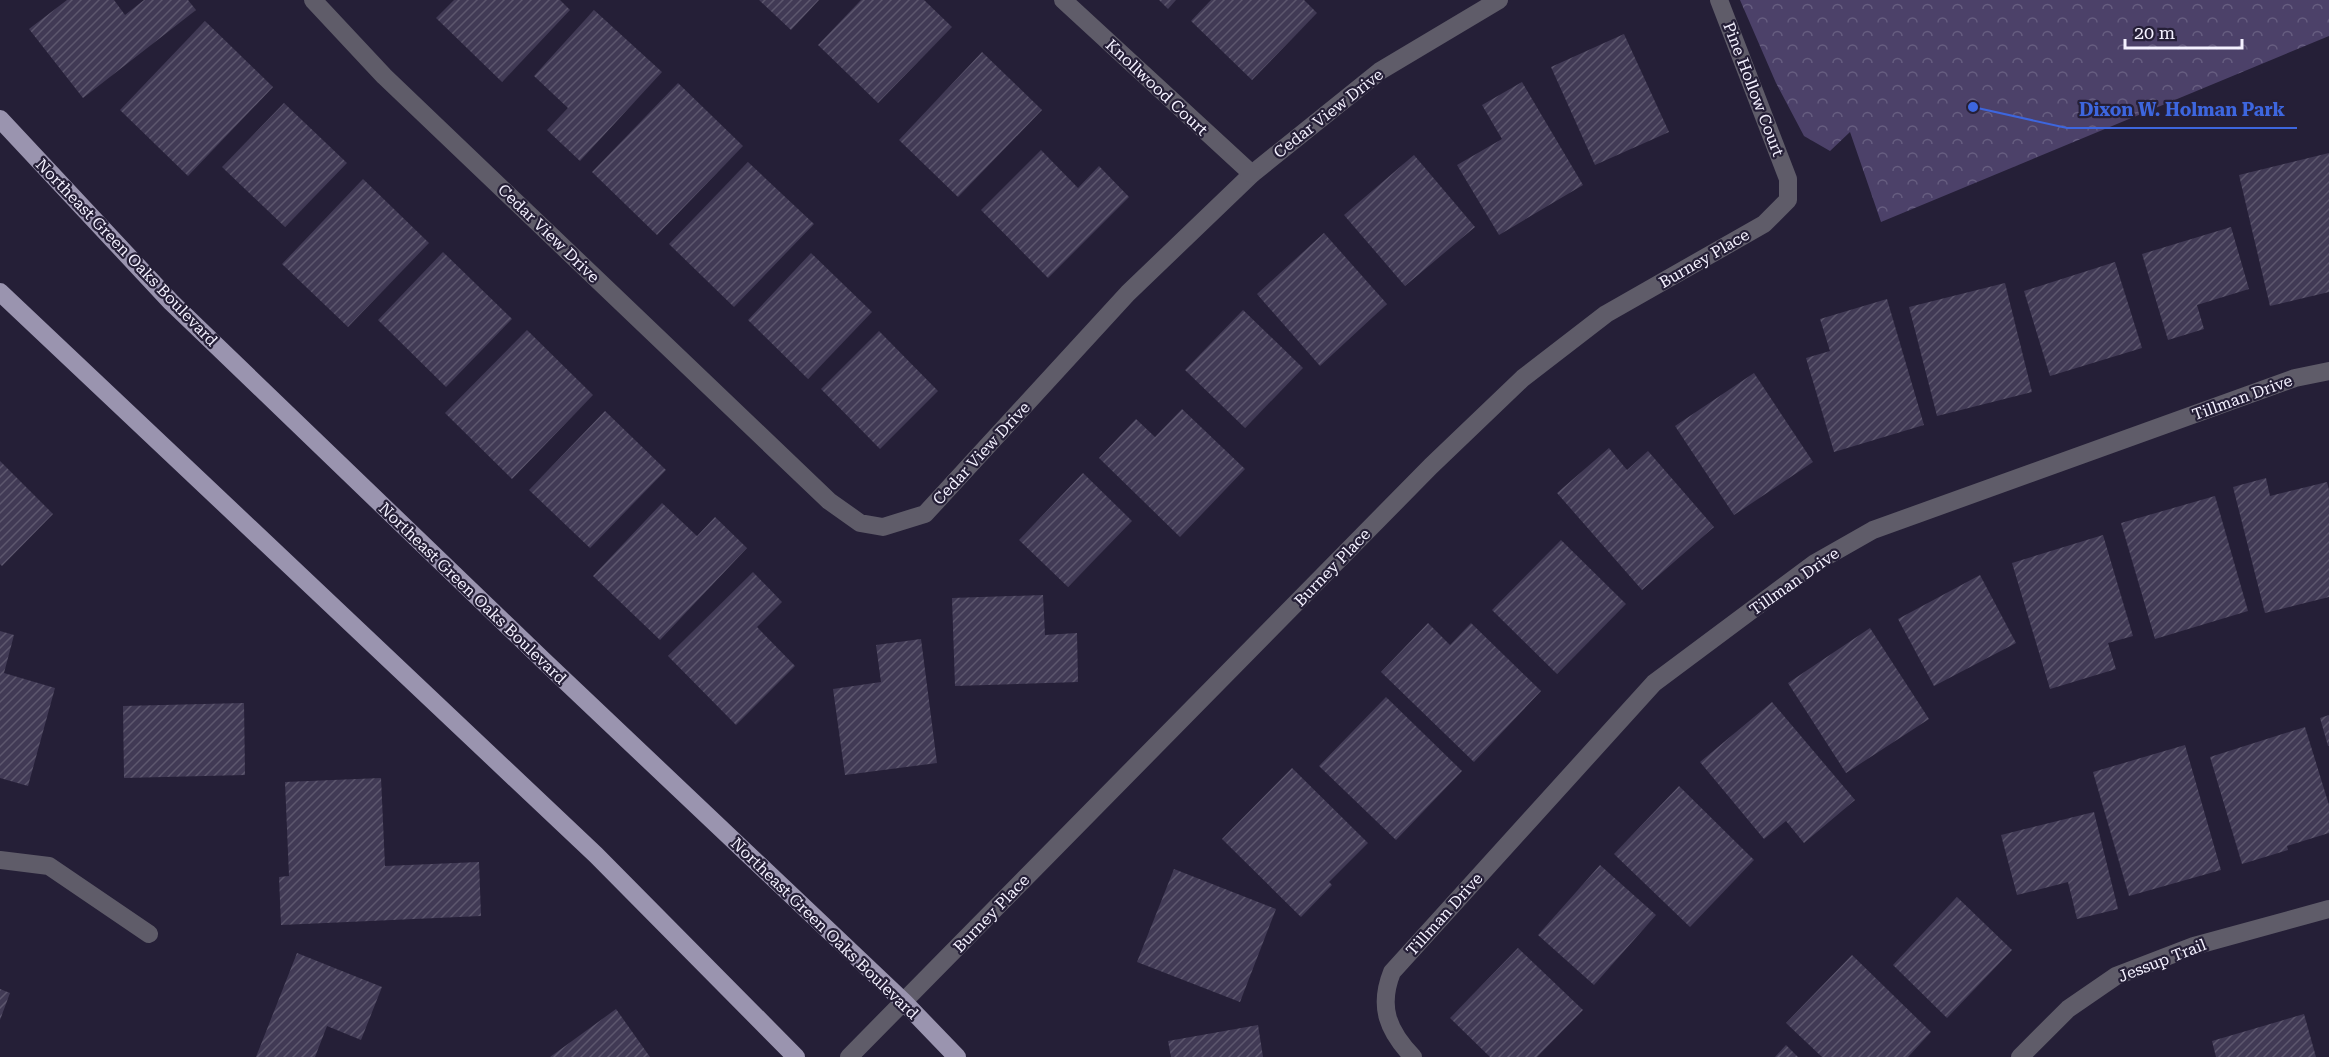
<svg xmlns="http://www.w3.org/2000/svg" width="2329" height="1057" font-family="'Roboto Serif',serif">
	<style>
		.park { fill: url(#park-crowns) }
		.building { fill: url(#building-hatch) }
		.lines { fill: none; stroke-linecap: round; stroke-linejoin: round }
		.minor { stroke: #5f5c69; stroke-width: 18 }
		.major { stroke: #9a94af; stroke-width: 18 }
		.labels { text-anchor: middle; stroke-width: 4.5; stroke-linejoin: round; paint-order: stroke }
		.street-label { font-size: 16px; fill: #f4f1ff; stroke: #251f37 }
		.leader { fill: none; stroke: #3d66de; stroke-width: 2 }
		.callout-dot { fill: #3d66de; stroke: #251f37; stroke-width: 2 }
		.callout-label { font-size: 18px; text-anchor: middle; font-weight: bold; fill: #3d66de; stroke: #251f37; stroke-width: 4.5; stroke-linejoin: round; paint-order: stroke }
	</style>
	<defs>
		<pattern id="park-crowns" width="20" height="18" patternUnits="userSpaceOnUse" patternTransform="scale(1.5)"><rect width="20" height="18" fill="#4c4169"/><path d="M2 6a3 3 0 1 1 6 0M12 15a3 3 0 1 1 6 0" fill="none" stroke="#665d80"/></pattern>
		<pattern id="building-hatch" width="6" height="6" patternUnits="userSpaceOnUse" patternTransform="scale(1.5)"><rect width="6" height="6" fill="#413a55"/><path d="M-1 1l2-2M0 6l6-6M5 7l2-2" fill="none" stroke="#5d576e"/></pattern>
	</defs>
	<rect width="100%" height="100%" fill="#251f37"/>
	<polygon class="park" points="1740,0 2329,0 2329,36 1881,222 1850,132 1830,151 1804,136 1776,83"/>
	<g class="building">
		<polygon points="67,0 114,0 125,15 144,0 188,0 196,10 83,98 29,29"/>
		<polygon points="454,0 560,0 570,10 502,82 436,18"/>
		<polygon points="759,0 819,0 791,30"/>
		<polygon points="861,0 924,0 952,27 878,103 818,45"/>
		<polygon points="1159,0 1176,0 1168,9"/>
		<polygon points="1211,0 1304,0 1317,13 1252,80 1191,21"/>
		<polygon points="594,10 662,72 580,161 547,130 568,108 534,76"/>
		<polygon points="205,21 273,87 188,176 120,110"/>
		<polygon points="1624,34 1669,132 1595,165 1551,67"/>
		<polygon points="982,52 1042,110 958,197 899,140"/>
		<polygon points="1522,82 1583,185 1499,235 1457,165 1502,139 1482,105"/>
		<polygon points="678,83 743,146 657,235 592,172"/>
		<polygon points="284,103 347,163 285,227 222,167"/>
		<polygon points="1041,150 1078,188 1099,166 1129,197 1048,278 981,210"/>
		<polygon points="2329,153 2329,292 2270,306 2239,175"/>
		<polygon points="1414,155 1475,227 1405,286 1344,215"/>
		<polygon points="748,162 814,224 734,307 669,244"/>
		<polygon points="363,179 429,243 348,327 282,264"/>
		<polygon points="2231,227 2249,289 2197,305 2204,329 2168,340 2142,254"/>
		<polygon points="1324,233 1387,304 1320,366 1257,294"/>
		<polygon points="443,252 512,319 446,387 378,320"/>
		<polygon points="811,253 872,312 808,379 748,320"/>
		<polygon points="2115,262 2142,348 2050,376 2024,291"/>
		<polygon points="2005,283 2032,392 1937,416 1909,307"/>
		<polygon points="1887,299 1924,425 1834,452 1806,358 1830,351 1820,319"/>
		<polygon points="1243,310 1303,368 1245,428 1185,370"/>
		<polygon points="527,330 593,395 512,479 445,413"/>
		<polygon points="879,331 938,391 880,449 821,389"/>
		<polygon points="1754,373 1813,462 1734,515 1675,426"/>
		<polygon points="1182,409 1245,469 1180,537 1099,458 1136,419 1155,437"/>
		<polygon points="605,411 666,470 590,548 529,490"/>
		<polygon points="1609,448 1627,470 1648,451 1714,527 1642,590 1557,493"/>
		<polygon points="0,461 53,514 2,566 0,564"/>
		<polygon points="1083,473 1132,521 1068,587 1019,540"/>
		<polygon points="2266,478 2270,496 2327,482 2329,490 2329,597 2265,613 2233,487"/>
		<polygon points="2215,496 2248,611 2155,639 2121,523"/>
		<polygon points="662,503 697,536 715,517 747,548 660,640 593,576"/>
		<polygon points="2103,535 2133,636 2108,643 2116,669 2050,689 2012,563"/>
		<polygon points="1561,540 1626,604 1557,674 1492,610"/>
		<polygon points="753,572 782,602 757,627 795,666 736,725 668,656"/>
		<polygon points="1980,575 2016,643 1934,686 1898,619"/>
		<polygon points="1043,595 1045,635 1077,633 1078,682 955,686 952,598"/>
		<polygon points="1428,623 1450,645 1471,623 1541,691 1474,762 1381,672"/>
		<polygon points="1870,628 1929,719 1846,773 1788,683"/>
		<polygon points="0,631 14,635 4,673 55,688 28,786 0,778"/>
		<polygon points="921,639 937,763 845,775 833,689 881,682 876,645"/>
		<polygon points="1386,697 1462,771 1396,840 1319,766"/>
		<polygon points="1772,702 1855,800 1804,843 1786,821 1764,839 1700,762"/>
		<polygon points="244,703 245,775 124,778 123,706"/>
		<polygon points="2329,715 2329,746 2328,746 2320,718"/>
		<polygon points="2305,727 2329,805 2329,833 2287,846 2288,850 2242,864 2210,757"/>
		<polygon points="2185,745 2221,870 2129,896 2093,772"/>
		<polygon points="1292,768 1368,843 1329,882 1332,885 1301,917 1222,839"/>
		<polygon points="381,778 385,866 479,862 481,916 281,925 279,877 289,876 285,782"/>
		<polygon points="1679,786 1754,860 1690,927 1614,854"/>
		<polygon points="2094,812 2118,909 2077,919 2068,882 2017,895 2001,835"/>
		<polygon points="1600,865 1656,915 1594,985 1538,935"/>
		<polygon points="1174,869 1276,909 1240,1002 1137,962"/>
		<polygon points="1957,897 2012,950 1947,1018 1893,965"/>
		<polygon points="1518,948 1583,1010 1537,1057 1490,1057 1450,1018"/>
		<polygon points="297,953 382,987 361,1040 327,1026 315,1057 256,1057"/>
		<polygon points="1852,955 1931,1032 1908,1057 1822,1057 1786,1023"/>
		<polygon points="0,989 10,993 0,1020"/>
		<polygon points="616,1009 650,1057 550,1057"/>
		<polygon points="2304,1014 2316,1057 2216,1057 2212,1041"/>
		<polygon points="1258,1025 1263,1057 1171,1057 1168,1041"/>
		<polygon points="1786,1045 1798,1057 1775,1057"/>
	</g>
	<g class="lines">
		<g class="minor">
			<polyline points="313,0 384,76 829,501 860,523 883,527 925,514 1128,293 1252,174 1380,71 1499,0"/>
			<polyline points="1063,0 1252,174"/>
			<polyline points="0,860 49,866 149,934"/>
			<polyline points="849,1057 1431,466 1523,378 1606,314 1764,224 1788,200 1788,179 1719,0"/>
			<path d="M1413,1057c-25,-26 -35,-50 -21,-85l262,-289 161,-120 58,-33 422,-152 34,-7"/>
			<polyline points="2020,1057 2068,1009 2116,976 2194,946 2329,909"/>
		</g>
		<g class="major">
			<polyline points="0,119 171,302 543,660 904,1002 957,1057"/>
			<polyline points="0,292 596,855 796,1057"/>
		</g>
	</g>
	<g class="labels">
		<g class="street-label">
			<text transform="translate(1157 87) rotate(43)" y="6">Knollwood Court</text>
			<text transform="translate(1754 89) rotate(69)" y="6">Pine Hollow Court</text>
			<text transform="translate(1328 113) rotate(-38)" y="6">Cedar View Drive</text>
			<text transform="translate(549 233) rotate(44)" y="6">Cedar View Drive</text>
			<text transform="translate(127 252) rotate(46)" y="6">Northeast Green Oaks Boulevard</text>
			<text transform="translate(1704 258) rotate(-30)" y="6">Burney Place</text>
			<text transform="translate(2242 397) rotate(-20)" y="6">Tillman Drive</text>
			<text transform="translate(981 453) rotate(-47)" y="6">Cedar View Drive</text>
			<text transform="translate(1332 567) rotate(-46)" y="6">Burney Place</text>
			<text transform="translate(1794 581) rotate(-35)" y="6">Tillman Drive</text>
			<text transform="translate(473 593) rotate(44)" y="6">Northeast Green Oaks Boulevard</text>
			<text transform="translate(991 913) rotate(-46)" y="6">Burney Place</text>
			<text transform="translate(1444 914) rotate(-48)" y="6">Tillman Drive</text>
			<text transform="translate(825 928) rotate(44)" y="6">Northeast Green Oaks Boulevard</text>
			<text transform="translate(2162 960) rotate(-21)" y="6">Jessup Trail</text>
		</g>
	</g>
	<path class="leader" d="M1973 107L2067 128H2297"/>
	<circle class="callout-dot" cx="1973" cy="107" r="6"/>
	<g class="callout-label">
		<text x="2182" y="116">Dixon W. Holman Park</text>
	</g>
	<path d="M2125 39v9h117v-9" fill="none" stroke="#f4f1ff" stroke-width="3"/>
	<text x="2134" y="39" font-size="18" fill="#f4f1ff" stroke="#251f37" stroke-width="4.5" paint-order="stroke">20 m</text>
</svg>
